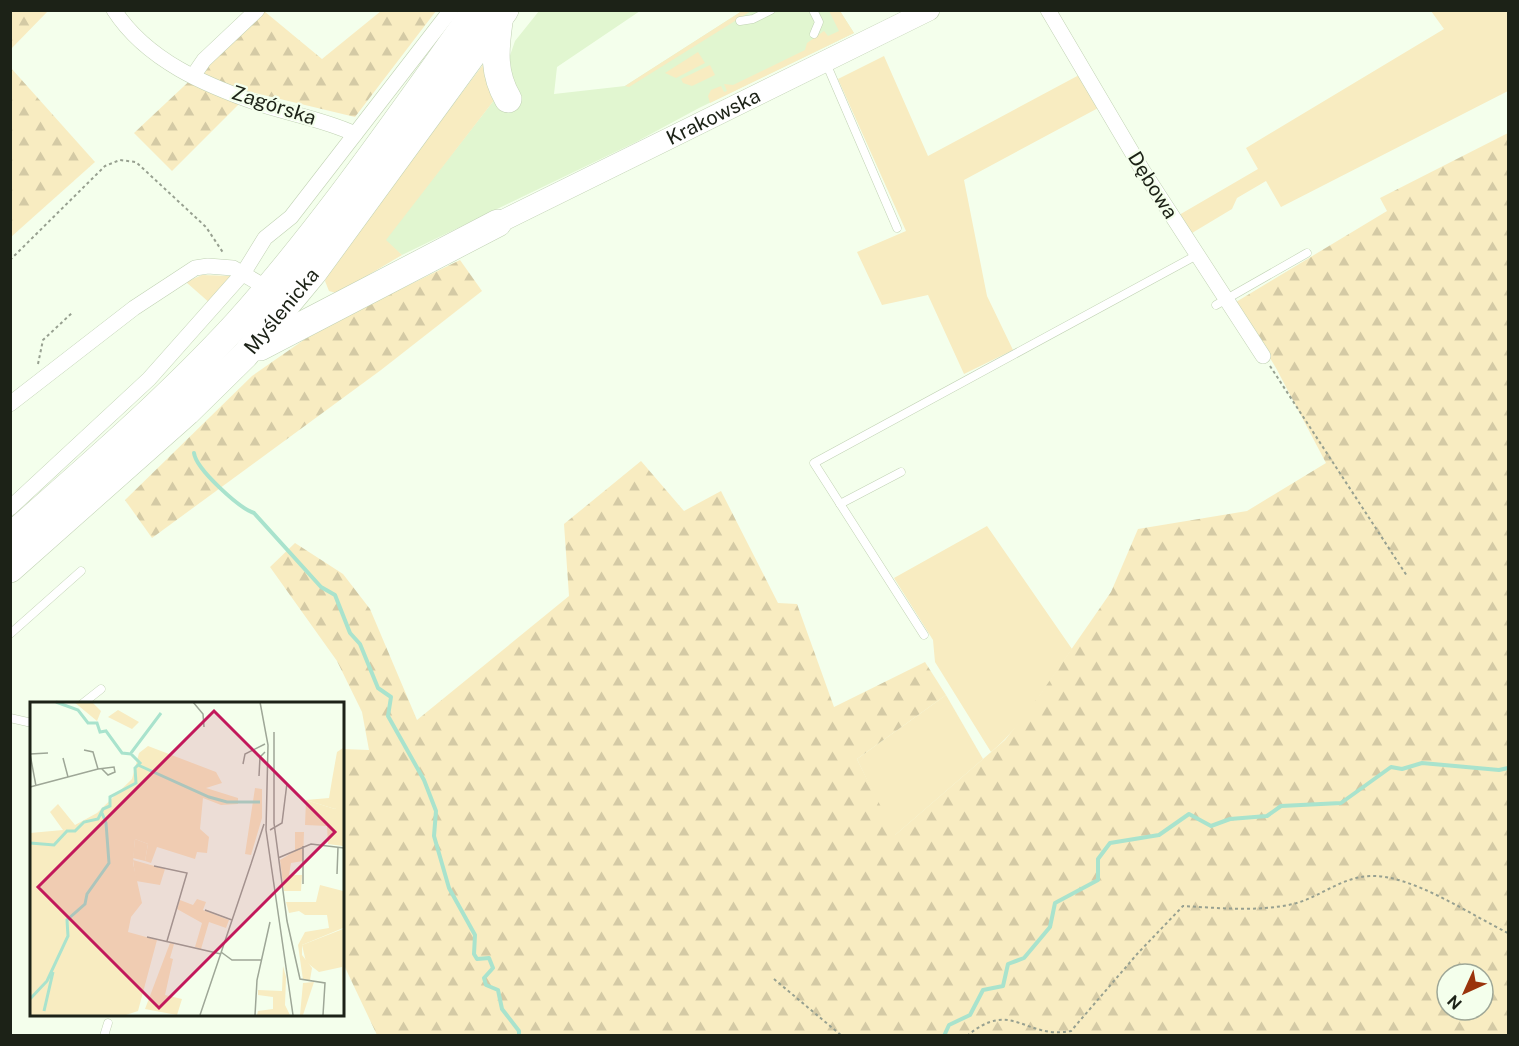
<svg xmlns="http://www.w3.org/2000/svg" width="1519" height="1046" font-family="'Public Sans',sans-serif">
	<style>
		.built { fill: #e1f6d0 }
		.green { fill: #f8ecc1 }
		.forest { fill: url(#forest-firs); fill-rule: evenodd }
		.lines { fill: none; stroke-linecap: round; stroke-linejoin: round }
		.stream { stroke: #a9e3cd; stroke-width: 4 }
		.lane-casing { stroke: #c1d2b4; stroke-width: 9 }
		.street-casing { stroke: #c1d2b4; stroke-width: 16 }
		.secondary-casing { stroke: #c1d2b4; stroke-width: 22 }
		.highway-casing { stroke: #c1d2b4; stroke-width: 28 }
		.path { stroke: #97a090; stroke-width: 2; stroke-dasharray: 3 3; stroke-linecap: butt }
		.lane { stroke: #fff; stroke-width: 8 }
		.street { stroke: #fff; stroke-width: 15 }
		.secondary { stroke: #fff; stroke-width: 21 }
		.highway { stroke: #fff; stroke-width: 27 }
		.labels { text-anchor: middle; stroke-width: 4.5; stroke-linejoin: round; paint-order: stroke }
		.street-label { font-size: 20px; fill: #1c2217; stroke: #f4ffec }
		.inset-river { fill: none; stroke: #a9e3cd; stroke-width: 3 }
		.inset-road { fill: none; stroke: #9ea797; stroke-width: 1.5 }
		.view { fill: #c2185b; fill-opacity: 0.15; stroke: #c2185b; stroke-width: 3 }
		.inset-edge { fill: none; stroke: #1c2217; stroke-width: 3 }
	</style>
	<defs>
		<pattern id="forest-firs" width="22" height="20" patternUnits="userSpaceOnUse" patternTransform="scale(1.5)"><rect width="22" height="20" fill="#f8ecc1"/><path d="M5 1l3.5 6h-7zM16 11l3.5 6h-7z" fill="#d4caa5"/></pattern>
	</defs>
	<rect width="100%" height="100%" fill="#f4ffec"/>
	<polygon class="built" points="539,11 640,11 557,67 554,94 625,86 742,11 840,11 854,33 699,108 636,142 402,255 385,240 495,99 515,41"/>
	<g class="green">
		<polygon points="742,11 751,11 629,87 625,86"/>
		<polygon points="829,11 840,11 854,33 710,103 708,96 711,90 721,86 724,92 727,91 724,84 733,85 805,50 807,43 824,31 828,36 839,31"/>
		<polygon points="1431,11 1508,11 1508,91 1281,207 1266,181 1237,198 1232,209 1192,233 1179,215 1258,169 1246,148 1444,29"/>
		<polygon points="698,52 705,63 676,78 665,73"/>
		<polygon points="884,56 928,156 1081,74 1100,107 964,180 987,296 1013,350 964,374 928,295 882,305 857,252 906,231 838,79"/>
		<polygon points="485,62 495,99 386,240 402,255 343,290 336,293 329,291 325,281 330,268"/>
		<polygon points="710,65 715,75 692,86 683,83 681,79"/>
		<polygon points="202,275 231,276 211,304 186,282"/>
		<path d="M987,526l85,123c-25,35 -48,75 -81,103l-56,-90 -2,-22 -39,-62z"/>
		<polygon points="946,695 983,759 894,836 857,759"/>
	</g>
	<g class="forest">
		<polygon points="11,10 48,11 11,49 10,11"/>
		<polygon points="264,11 322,59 381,11 436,11 355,117 251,92 172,171 134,133"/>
		<polygon points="11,68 95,162 11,237 10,237"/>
		<path d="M1508,133v902h-1131l-35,-74v-212l27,1 -7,-38 -25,-51 -67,-94 25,-24 48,31 27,35 47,111 152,-124 -5,-72 77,-63 43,50 37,-20 57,112 19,1 37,103 91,-45 21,33 -89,64 38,76 110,-95 34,-44 72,-104 27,-63 109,-18 79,-48 -50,-95 -40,-66 151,-91 -7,-13zM1447,974h36v36h-36z"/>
		<polygon points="460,260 482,291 381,370 152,538 125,500 252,376 321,328"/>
	</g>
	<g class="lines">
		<g class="stream">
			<path d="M194,453c2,16 45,55 60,60l67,74 14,8 15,38 10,11 18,44 13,9 -3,19 36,64 12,31 -2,25 15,52 26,47 -1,19 3,5 12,-1 4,10 -9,10 2,7 12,5 4,19 17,22v5"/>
			<polyline points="944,1036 949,1025 970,1015 983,990 1003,986 1008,964 1024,958 1050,927 1055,903 1098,880 1098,859 1110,843 1159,835 1189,814 1211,826 1230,819 1267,816 1281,806 1341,803 1391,767 1402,769 1422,763 1499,770 1508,768"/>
		</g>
		<defs>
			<g id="lane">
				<polyline points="813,10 819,22 814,34"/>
				<polyline points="740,21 753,19 771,10"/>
				<polyline points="826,63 897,228"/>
				<polyline points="1216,305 1307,253"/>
				<polyline points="840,504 901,472"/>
				<polyline points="10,634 81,571"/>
				<polyline points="924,635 814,463 1197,255"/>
				<polyline points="82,704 101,689"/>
				<polyline points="10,718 32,723"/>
				<polyline points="104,1036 108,1023"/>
			</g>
			<g id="street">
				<path d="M114,10c33,51 93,76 149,95 31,10 62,15 92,29"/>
				<polyline points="1048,10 1143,171 1263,356"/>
				<polyline points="193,76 204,60 257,10"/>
				<polyline points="10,404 134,308 195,268 208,266 233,268 267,288"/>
				<polyline points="10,508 149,379 244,272 265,238 291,217 451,10"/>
			</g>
			<g id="secondary">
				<path id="s1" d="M498,223l431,-213"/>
			</g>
			<g id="highway">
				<path d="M499,22c-4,29 -6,51 9,77"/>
				<polyline points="260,347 498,223"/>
				<path d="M10,537c78,-69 156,-136 226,-212 88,-98 163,-208 240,-315"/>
				<path id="s2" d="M10,569l177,-157 58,-57 68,-82 192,-263"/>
			</g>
		</defs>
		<use href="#lane" class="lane-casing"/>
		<use href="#street" class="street-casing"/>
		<use href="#secondary" class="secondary-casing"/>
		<use href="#highway" class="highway-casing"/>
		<g class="path">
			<polyline points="10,260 105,166 120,160 136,162 206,227 224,254"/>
			<polyline points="38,364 43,340 73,312"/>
			<polyline points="1270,366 1407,576"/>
			<polyline points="774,979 842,1036"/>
			<path d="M967,1036c45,-38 58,4 104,-5l67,-78 45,-47c36,2 75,6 110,-2 26,-6 48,-27 77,-28 41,-2 101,39 138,57"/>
		</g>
		<use href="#lane" class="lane"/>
		<use href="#street" class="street"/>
		<use href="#secondary" class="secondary"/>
		<use href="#highway" class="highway"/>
	</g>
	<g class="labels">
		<g class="street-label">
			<text transform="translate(274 105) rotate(18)" y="7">Zagórska</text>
			<text dy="7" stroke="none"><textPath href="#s1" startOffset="240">Krakowska</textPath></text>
			<text transform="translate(1153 185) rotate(58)" y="7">Dębowa</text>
			<text dy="7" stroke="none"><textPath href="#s2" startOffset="375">Myślenicka</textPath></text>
		</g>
	</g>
	<g transform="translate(30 702)">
		<rect width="314" height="314" fill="#f4ffec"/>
		<path d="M44,0h18l9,9 -4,10zM88,8l21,12 -7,7 -24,-12zM302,78h11v19l-8,10 -29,-9 23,-2zM105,137l13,5 -3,17 -12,-3zM103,158l32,9 -5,16 -24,-4zM167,197l9,3 -3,8 26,10 -3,8 -17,-6 -8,27 -6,-2 7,-24 -25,-14 3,-9 13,5zM313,227v72l-1,-34 -23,5 -13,-10 -4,-17zM140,241l4,1 -4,14 3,1 -8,36 17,4 -5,16 -32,-6z" fill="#f8ecc1"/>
		<path d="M118,44l68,26 6,11 -16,5 32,10v6l-17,1 -18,-7 -3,31 9,8 -2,16 -10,-1 -2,7 -38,-12 -6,16 -6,-2 3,-17 -13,-5 -2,24 9,40 -11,14 -3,15 29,8 -19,71 -12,4h-96v-182l33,-3 -13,-18 8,-8 17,21 22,-12 35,-34 7,-26zM313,46v32h-11l5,-28zM225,86l7,1v29l-11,37 -6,-1zM311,96l2,1v47l-15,-2 -1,-18 -22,-1 1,-25 29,9zM265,130h9l-1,29 -12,2 -2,12h13l-1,16h-17l-4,-31 15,-9zM290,183l23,6v37l-41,17v10l10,13 -2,12h-7l-5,-35 7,-13 24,-4 -2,-13h-22l-6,-4 -10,2 -3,-11h30zM253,264l3,11 -1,28 5,10h-33l1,-4 15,-2v-12l-15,-2v-5l24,1zM284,280l-11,33h-3l3,-32z" fill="#f8ecc1"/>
		<path class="inset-river" d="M101,51l30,-40M108,63l71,32 18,5h33M0,141l24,2 13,-14h8l9,-9 14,-3 5,-10 7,-3v-9l26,-14 -1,-15 5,-5 -9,-9 -9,-1 -16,-22 -6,1 -3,-9h-9l-10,-13 -22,-8M0,297l17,-18 21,-45 -1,-16 18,-16 2,-10 22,-31 -3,-40 -4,-10M14,309l9,-39"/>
		<path class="inset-road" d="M163,0l10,12 1,13M230,0l8,43 -2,85 27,185M244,30v91l13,98 13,58 25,4 -2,32M54,48l9,2 5,17M0,52l6,32M0,52l18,-1M33,56l5,19M213,62l2,-10 20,-10M229,74l1,-19 5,-5M0,85l68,-18 16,-2 1,5 -7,3 -6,-6M240,128l12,-7 5,-40M248,156l33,-14 33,4M221,162l13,-40M124,164l33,7 -20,68M307,172l1,-27M273,182v-38M175,208l27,10M117,235l74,17M191,250l11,8h29M170,313l51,-151M225,313l2,-35 13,-58"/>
		<path class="view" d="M184,9l121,121 -176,176 -121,-121z"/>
		<rect width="314" height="314" class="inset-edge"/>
	</g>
	<rect width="1519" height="1046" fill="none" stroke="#1c2217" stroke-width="24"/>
	<g transform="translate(1465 992) rotate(225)"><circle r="28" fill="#f4ffec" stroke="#9ea797" stroke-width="1.5"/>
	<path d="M0-4.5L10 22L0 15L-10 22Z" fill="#9a340c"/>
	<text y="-9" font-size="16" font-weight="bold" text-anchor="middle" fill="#1c2217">N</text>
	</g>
</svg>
